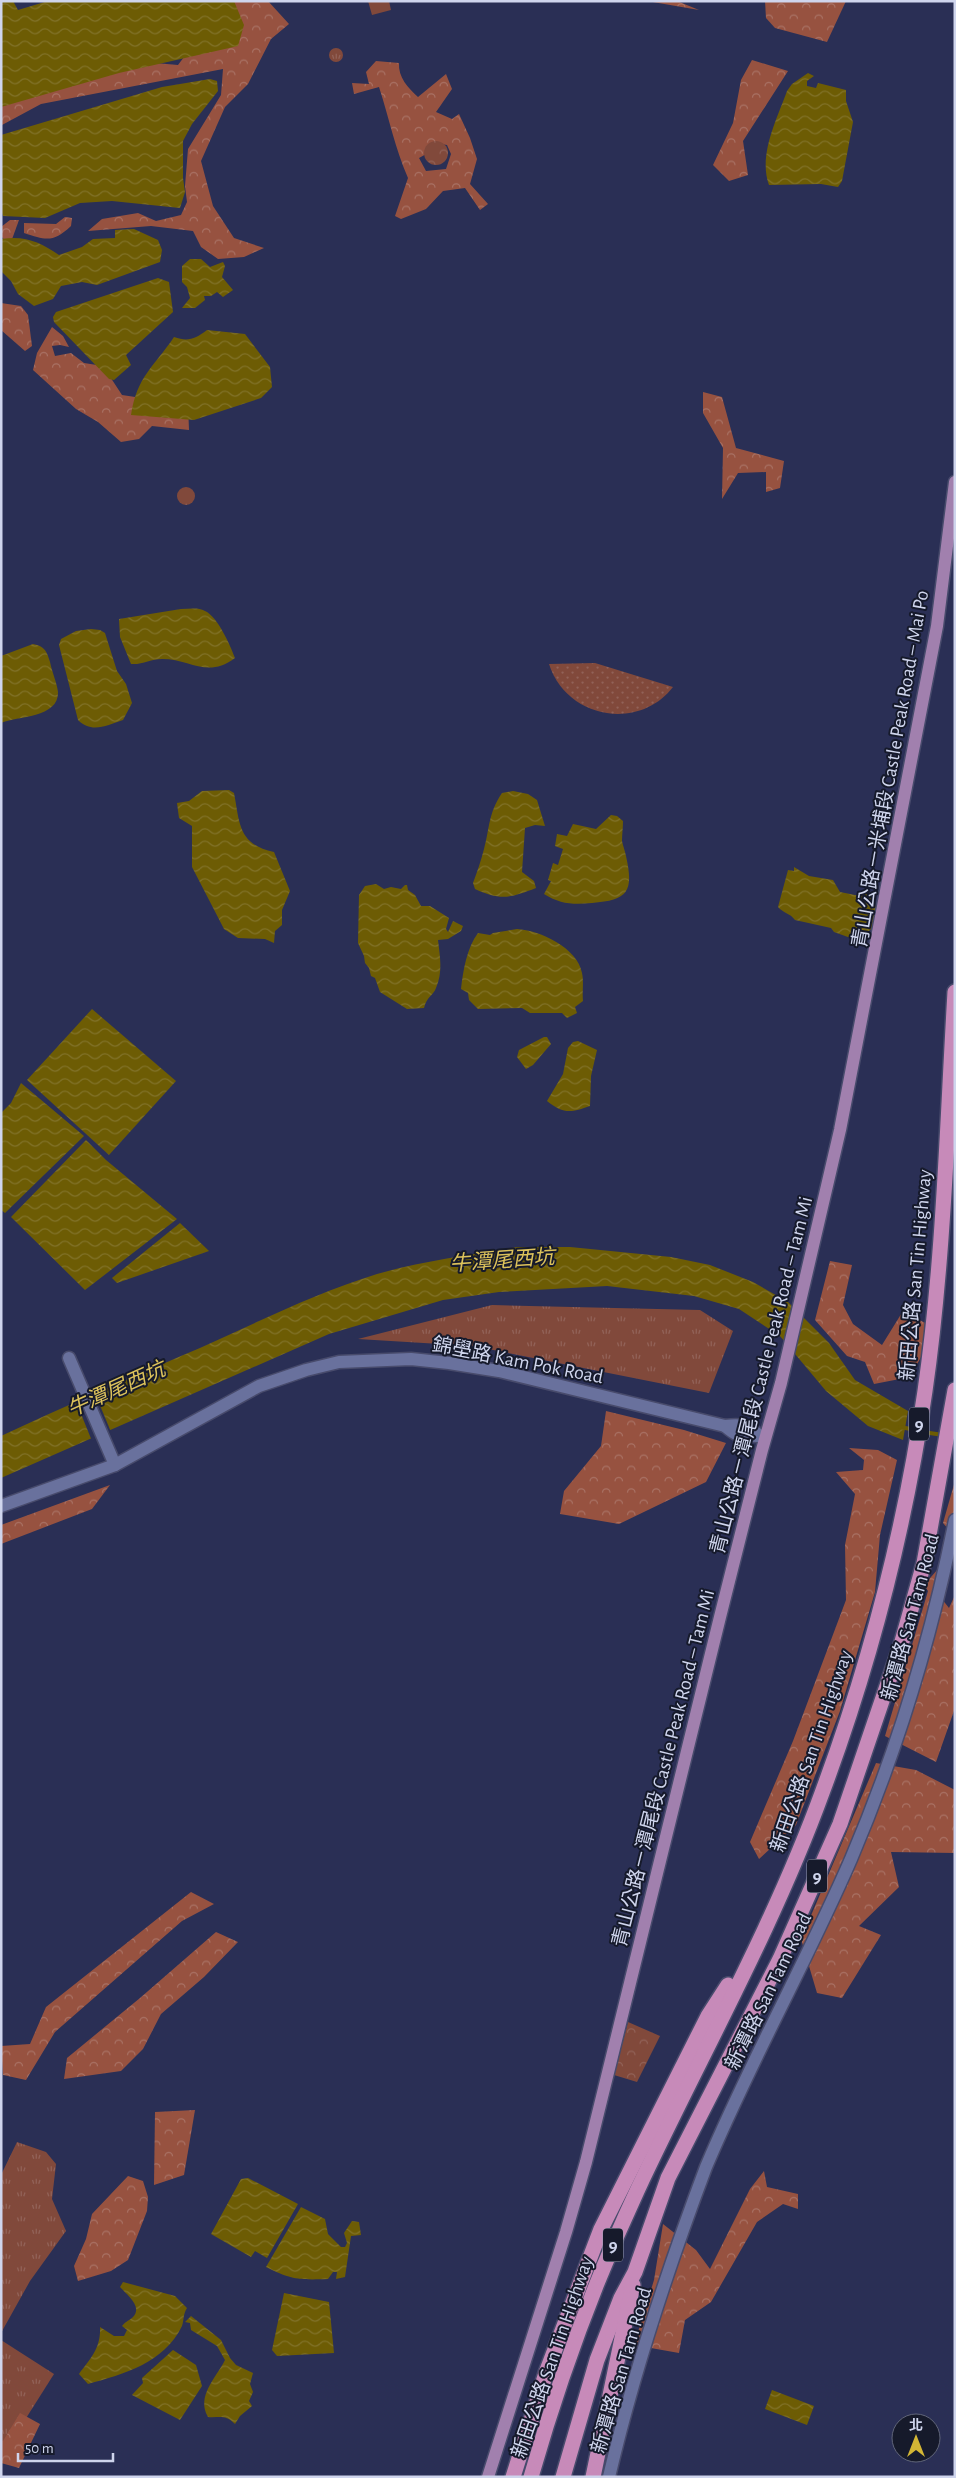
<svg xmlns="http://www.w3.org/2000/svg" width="956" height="2478" font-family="'Alegreya Sans','Noto Sans TC',sans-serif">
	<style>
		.grass { fill: url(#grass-tufts) }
		.forest { fill: url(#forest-crowns); fill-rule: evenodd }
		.park { fill: url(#park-crowns) }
		.garden { fill: url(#garden-dots) }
		.pitch { fill: #81493b }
		.water { fill: url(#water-waves) }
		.pier { fill: #2a2f55 }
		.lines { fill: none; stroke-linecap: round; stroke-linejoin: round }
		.stream { stroke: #6d5c04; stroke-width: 4 }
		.minor-casing { stroke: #484b6c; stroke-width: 15 }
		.major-casing { stroke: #484b6c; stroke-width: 15 }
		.highway-casing { stroke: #484b6c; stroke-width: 18 }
		.minor { stroke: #69719d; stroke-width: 12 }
		.major { stroke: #a180ae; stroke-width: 12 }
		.highway { stroke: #c78ab9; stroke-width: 15 }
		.labels { text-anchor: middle; stroke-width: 4; stroke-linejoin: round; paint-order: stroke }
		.shield { fill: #161a2b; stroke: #989db3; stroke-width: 1 }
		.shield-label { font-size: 19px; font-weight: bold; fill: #cfd5ed }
		.street-label { font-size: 20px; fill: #cfd5ed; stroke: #161a2b }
		.water-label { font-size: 21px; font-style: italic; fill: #dcc25b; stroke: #161a2b }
	</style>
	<defs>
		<pattern id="grass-tufts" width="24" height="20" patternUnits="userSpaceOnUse" patternTransform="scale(1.25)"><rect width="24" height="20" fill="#81493b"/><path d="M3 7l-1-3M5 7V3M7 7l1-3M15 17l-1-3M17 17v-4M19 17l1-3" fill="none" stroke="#926258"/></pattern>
		<pattern id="forest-crowns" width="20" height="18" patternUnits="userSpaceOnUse" patternTransform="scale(1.25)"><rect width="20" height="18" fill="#975240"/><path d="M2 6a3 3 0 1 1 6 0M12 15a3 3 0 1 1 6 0" fill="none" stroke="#a97265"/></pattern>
		<pattern id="park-crowns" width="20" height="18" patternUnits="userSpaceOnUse" patternTransform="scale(1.25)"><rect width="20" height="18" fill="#81493b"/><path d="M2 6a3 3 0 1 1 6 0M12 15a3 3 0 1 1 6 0" fill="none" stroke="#926258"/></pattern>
		<pattern id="garden-dots" width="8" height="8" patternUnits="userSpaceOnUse" patternTransform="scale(1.25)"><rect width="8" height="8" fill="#81493b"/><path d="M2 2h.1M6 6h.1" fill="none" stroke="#926258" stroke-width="1.8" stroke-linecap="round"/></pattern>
		<pattern id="water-waves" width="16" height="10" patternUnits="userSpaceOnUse" patternTransform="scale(1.25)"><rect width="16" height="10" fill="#6d5c04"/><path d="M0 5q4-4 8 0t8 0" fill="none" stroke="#817229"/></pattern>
	</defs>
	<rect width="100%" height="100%" fill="#2a2f55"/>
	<g class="grass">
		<circle cx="336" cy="55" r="7"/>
		<circle cx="186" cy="496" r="9"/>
		<polygon points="492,1305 700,1310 733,1331 709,1393 473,1346 358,1339"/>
		<polygon points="17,2142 46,2152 56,2164 52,2199 66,2231 30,2281 1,2333 1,2175"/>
		<polygon points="1,2340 54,2374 4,2453 1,2451"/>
	</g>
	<g class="forest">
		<polygon points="216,1 268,1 289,24 271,39 248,84 225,107 201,161 213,206 234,238 264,248 244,257 218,259 201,247 193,231 151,226 88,231 102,219 138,213 156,221 181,215 187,202 185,186 188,149 221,95 223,69 41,104 2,125 1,102 144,62 178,65 193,45"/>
		<polygon points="647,1 677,1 699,10"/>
		<polygon points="765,1 846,1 827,42 775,28 766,18"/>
		<polygon points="752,60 788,71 743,141 748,175 729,181 713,165 733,123 741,80"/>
		<path d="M376,61l23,2c-1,14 9,25 19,34l28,-23 6,15 -16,23 16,7 7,-5 11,24 7,21 -7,25 18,20 -8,6 -15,-22 -22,3 -17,18 -25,10 -6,-3 13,-38c-13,-30 -19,-60 -29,-91l-25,7 -2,-11 17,1 -3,-12zM435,143l12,2 4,9 -5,15 -20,2 -7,-13 9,-5z"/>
		<path d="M65,217l7,1 -1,8c-18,17 -25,14 -47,7v-10l32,1z"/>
		<polygon points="10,220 19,220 11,242 6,242 1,236 1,227"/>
		<polygon points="1,303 21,306 28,315 32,346 25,351 1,330"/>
		<polygon points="52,327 63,336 69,347 60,345 52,346 55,356 71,353 84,363 103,366 122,395 188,405 189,430 152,426 139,439 121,442 98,422 76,409 33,370 37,353"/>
		<polygon points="703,392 722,397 736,448 784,461 780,488 766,492 766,472 738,473 722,499 723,448 703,413"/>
		<polygon points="830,1261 852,1265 843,1305 853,1324 882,1345 903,1311 927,1324 926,1348 910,1377 874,1384 865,1362 847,1356 815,1320"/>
		<polygon points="606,1411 684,1430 726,1443 706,1482 619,1524 560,1514 564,1491 601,1446"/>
		<polygon points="849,1448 878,1450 897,1460 880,1535 875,1592 840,1711 796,1825 759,1859 750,1842 793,1741 846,1600 845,1545 855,1494 836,1472 863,1470 864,1460"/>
		<polygon points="955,1481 955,1537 943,1523"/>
		<polygon points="110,1485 92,1509 1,1544 1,1525"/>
		<polygon points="938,1569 934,1589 949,1608 955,1595 955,1708 936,1762 885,1736 928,1591 924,1585"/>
		<polygon points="876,1763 916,1770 955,1790 955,1853 891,1852 899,1887 859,1926 881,1935 842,1998 817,1993 801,1939"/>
		<polygon points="191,1892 214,1904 182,1921 55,2032 26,2080 3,2075 1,2046 30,2044 46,2007"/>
		<polygon points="216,1932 238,1942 204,1977 161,2014 143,2049 121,2071 64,2079 67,2058 140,1998"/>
		<polygon points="195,2110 184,2175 154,2185 155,2112"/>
		<polygon points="764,2171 767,2187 798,2194 798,2209 783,2204 757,2222 711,2302 685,2320 679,2353 634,2345 654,2280 663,2224 696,2250 710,2269 750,2189"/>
		<polygon points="128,2176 143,2181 148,2197 147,2211 128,2260 111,2271 78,2281 74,2266 86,2239 92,2214"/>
		<polygon points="20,2413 40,2424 19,2468 1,2463 1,2440 3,2441"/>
	</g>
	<g class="park">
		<circle cx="436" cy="153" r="12"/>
		<polygon points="628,2022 660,2036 637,2082 614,2075"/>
	</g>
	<path class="garden" d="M595,663l78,24c-35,45 -107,31 -124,-23z"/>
	<polygon class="pitch" points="368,1 389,1 391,10 372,15"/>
	<g class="water">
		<polygon points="1,1 13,1 18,10 48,1 234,1 244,25 238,46 119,73 1,107"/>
		<path d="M808,73l6,3 -7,5v5l9,2 2,-5 28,7v11l7,21 -11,59 -4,6 -17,-3 -52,1c-11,-30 8,-66 18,-94l5,-7z"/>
		<polygon points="210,79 217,81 218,91 192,124 183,141 183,178 185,192 180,208 112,201 80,203 45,218 3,216 1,210 1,135 162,87"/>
		<path d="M134,229l24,11 4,10 -2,12 -63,23 -15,-3 -21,4 -8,13 -19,7 -16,-12 -7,-13 -10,-10v-32c24,-4 39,3 58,16l23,-8 11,-8 22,-1v-8z"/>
		<polygon points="190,259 201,259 210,267 223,262 225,266 222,277 233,290 223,297 217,292 211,296 204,296 205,300 195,308 182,308 190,298 187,287 182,282 182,266"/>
		<polygon points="158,278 169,282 173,312 126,355 131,365 114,380 109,379 54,322 53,317 56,312"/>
		<path d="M207,330l38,4 25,33 2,20 -11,11 -67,22 -63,-5c6,-39 23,-48 43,-78 14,5 21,2 33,-7z"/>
		<path d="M181,609c8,0 17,-2 24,2 13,6 25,34 30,47 -28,21 -44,1 -73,1 -11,0 -20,6 -31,5l-11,-27 -1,-18z"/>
		<path d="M91,629l9,1 5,3 12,38 9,13 6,19 -9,17c-16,5 -31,14 -45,0l-19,-75 2,-6 15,-8z"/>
		<path d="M33,644c12,2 14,8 17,18 2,10 7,21 8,30 1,26 -41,24 -57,31v-67z"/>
		<path d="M229,790l5,3c6,31 4,51 40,59l16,39 -8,19v15l-7,6 -1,12 -9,-4 -27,-1 -14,-9 -32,-62v-41l-13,-8 -2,-15 12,-2 13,-10z"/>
		<path d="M513,791l15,3 9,6 8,26 -10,-1 -10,3 -3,44 12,9 2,7c-26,10 -35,13 -61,1l-2,-6c4,-11 8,-22 11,-34 6,-22 4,-35 18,-56z"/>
		<path d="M611,815l6,1 6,5c0,7 -1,13 -1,20 1,5 3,10 4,15 8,36 2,44 -34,47 -19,2 -32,1 -48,-9l7,-13 -3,-1 5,-17 5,2 5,-16 -8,-3 2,-12 10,2 6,-12 23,5z"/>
		<path d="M794,867l15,9 24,4 7,12 20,4 2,-5 9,3 7,19 -1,10 -18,18 -25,-9 -3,-4 -36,-8c-5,-7 -12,-7 -17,-13l10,-37 6,1z"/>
		<path d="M376,884l8,5 7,-2 10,2 4,-4h2l1,5 7,5 6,11h9l19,12 -3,11 2,3 5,-11 10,5 -2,5 -13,8 -10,1c2,17 5,32 -2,48 -3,8 -9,8 -12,20l-17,1 -27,-17 -5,-14 -4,-2 -2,-8 -4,-5 -1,-7 -6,-13 1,-48 6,-9z"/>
		<path d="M517,929c22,1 61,19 65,44 2,9 0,19 1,28l-8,6 2,6 -10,5 -5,-5h-32l-8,-5 -44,1 -9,-9 -1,-7 -7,-4c2,-18 6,-42 17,-56l12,2 3,-2z"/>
		<polygon points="92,1009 176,1081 109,1155 27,1080"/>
		<polygon points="544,1037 547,1037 551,1044 533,1065 526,1069 517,1057 519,1050"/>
		<path d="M578,1041l19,9 -6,26 -1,30c-19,7 -27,8 -43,-5l16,-27 5,-26 5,-6z"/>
		<polygon points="21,1083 84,1136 5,1213 1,1210 1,1113 11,1103"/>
		<polygon points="86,1140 106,1160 177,1219 85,1290 11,1217"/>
		<polygon points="180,1223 209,1251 117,1283 112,1278"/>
		<path d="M518,1247h52l101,10 39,8 43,17 35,20 41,41 26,37 53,31 -5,29 -35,-14 -42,-35 -46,-55 -41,-27 -45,-13 -87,-10 -108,6 -56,8 -114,34 -328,144v-42c60,-28 120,-54 180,-80 66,-28 128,-61 196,-82 46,-13 94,-19 141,-27z"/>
		<polygon points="248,2178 298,2204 267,2258 255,2251 251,2257 211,2234 241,2179"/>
		<path d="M301,2207l24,12 3,15 13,13h4l2,-4 -3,-10 8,-12 7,1 2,13 -10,1 -6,41 -9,2 1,-7h-4l-5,7c-28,1 -36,1 -62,-12z"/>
		<path d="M123,2282l52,14 12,12c-4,6 -3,12 -5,18 -18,37 -58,48 -94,58l-9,-10c12,-16 22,-26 21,-47l14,9h10l3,-6 -5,-4c3,-4 6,-5 10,-8 12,-11 -5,-23 -12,-31z"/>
		<polygon points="284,2293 329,2302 334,2353 277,2356 272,2350"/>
		<path d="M191,2316l30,24 9,18 6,7 17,8 -3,11 3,8 -4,9 3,5 -12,10 -5,8c-10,-10 -15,-6 -27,-7 -12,-21 8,-39 17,-57l-8,-14 -26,-16 -1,-7 -5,-1z"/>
		<polygon points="173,2350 196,2365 202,2386 180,2420 132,2395 143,2383 142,2378"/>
		<polygon points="772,2390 814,2406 807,2425 765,2409"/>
	</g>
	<polygon class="pier" points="94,1391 111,1432 92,1441 75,1399"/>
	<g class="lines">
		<g class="stream">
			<polyline points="900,1427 916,1430"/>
			<polyline points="923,1432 943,1435"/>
		</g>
		<defs>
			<g id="minor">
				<polyline points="69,1358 115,1465"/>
				<path d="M725,1426c19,17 20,6 39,11"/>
				<path d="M1,1506l114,-41 144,-79 47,-16 33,-8 72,-3 38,4 50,8 226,55c16,-2 23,-1 35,10"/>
				<path d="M609,2477c25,-106 59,-209 97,-310 44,-105 100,-204 145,-308 46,-108 81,-224 104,-339"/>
			</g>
			<polyline id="major" points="488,2477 566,2232 586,2162 720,1617 762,1450 781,1383 840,1130 937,626 955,482"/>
			<g id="highway">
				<polyline points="513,2477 546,2373 601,2229 708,2016 728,1985"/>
				<path d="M531,2477c28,-98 63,-194 106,-286 62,-133 135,-261 185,-398 48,-129 83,-266 103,-402 19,-132 22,-266 30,-399"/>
				<polyline points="563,2477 597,2360 621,2298 635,2272 668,2178 780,1959 840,1824 901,1645 924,1563 955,1390"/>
				<polyline points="593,2477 633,2285"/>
			</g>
		</defs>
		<use href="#minor" class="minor-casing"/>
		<use href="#major" class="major-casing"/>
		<use href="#highway" class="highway-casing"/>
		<use href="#minor" class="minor"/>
		<use href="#major" class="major"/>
		<use href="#highway" class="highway"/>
	</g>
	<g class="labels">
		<g class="shield">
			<rect x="909" y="1407.5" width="20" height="33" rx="4"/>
			<rect x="807" y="1859.5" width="20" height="33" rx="4"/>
			<rect x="603" y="2228.5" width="20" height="33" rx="4"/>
		</g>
		<g class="shield-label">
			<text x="919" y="1431">9</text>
			<text x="817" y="1883">9</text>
			<text x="613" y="2252">9</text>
		</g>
		<g class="street-label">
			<text transform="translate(890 769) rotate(-80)" y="7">青山公路－米埔段 Castle Peak Road – Mai Po</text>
			<text transform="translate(915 1275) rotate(-85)" y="7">新田公路 San Tin Highway</text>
			<text transform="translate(518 1360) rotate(11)" y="7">錦壆路 Kam Pok Road</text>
			<text transform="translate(761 1375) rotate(-76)" y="7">青山公路－潭尾段 Castle Peak Road – Tam Mi</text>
			<text transform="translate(910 1617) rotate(-75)" y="7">新潭路 San Tam Road</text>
			<text transform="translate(811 1751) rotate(-71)" y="7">新田公路 San Tin Highway</text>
			<text transform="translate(663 1768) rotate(-76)" y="7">青山公路－潭尾段 Castle Peak Road – Tam Mi</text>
			<text transform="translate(768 1991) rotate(-64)" y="7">新潭路 San Tam Road</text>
			<text transform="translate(552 2357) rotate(-71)" y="7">新田公路 San Tin Highway</text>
			<text transform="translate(621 2370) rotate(-74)" y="7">新潭路 San Tam Road</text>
		</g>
		<g class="water-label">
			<text transform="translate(502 1260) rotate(-4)" y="7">牛潭尾西坑</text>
			<text transform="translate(116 1389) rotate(-24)" y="7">牛潭尾西坑</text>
		</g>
	</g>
	<rect width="956" height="2478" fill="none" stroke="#cfd5ed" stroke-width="5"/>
	<g transform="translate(916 2438)"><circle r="24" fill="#161a2b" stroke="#606579"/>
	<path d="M0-4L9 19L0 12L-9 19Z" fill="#d3b635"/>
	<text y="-8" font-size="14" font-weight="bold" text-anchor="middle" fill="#cfd5ed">北</text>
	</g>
	<path d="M18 2453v8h95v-8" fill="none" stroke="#cfd5ed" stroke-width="2.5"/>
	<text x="25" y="2453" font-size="15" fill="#cfd5ed" stroke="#161a2b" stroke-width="4" paint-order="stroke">50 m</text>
</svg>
